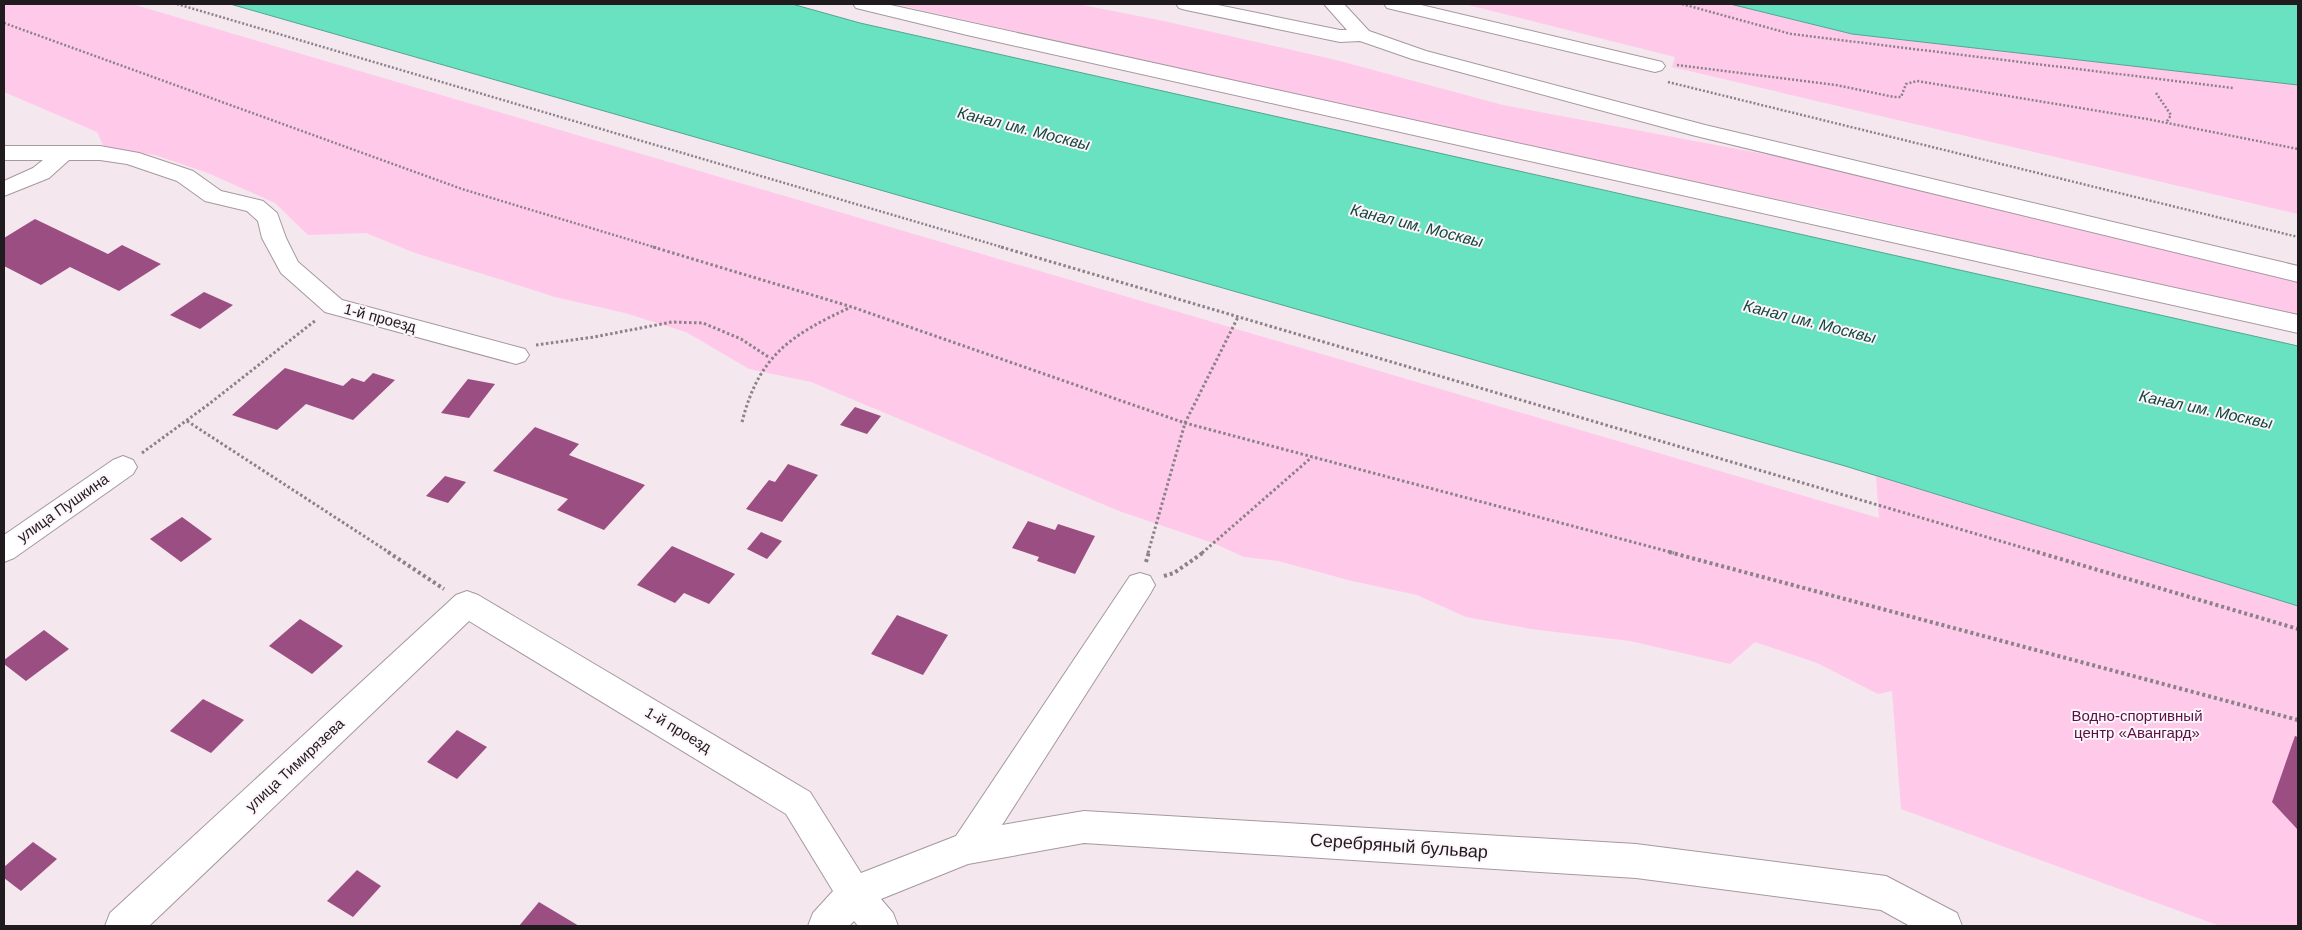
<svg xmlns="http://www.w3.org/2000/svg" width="2302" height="930" font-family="Helvetica,sans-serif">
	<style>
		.green { fill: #ffcaea }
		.water { fill: #68e2c1; stroke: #52a690 }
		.building { fill: #9b4e81 }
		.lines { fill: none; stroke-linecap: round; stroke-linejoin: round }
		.minor-casing { stroke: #a5989f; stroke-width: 2 }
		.path-far2 { stroke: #8b8287; stroke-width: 2.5; stroke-dasharray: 2 2; stroke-linecap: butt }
		.path-far1 { stroke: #8b8287; stroke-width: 3; stroke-dasharray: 2.5 2.5; stroke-linecap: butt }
		.path { stroke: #8b8287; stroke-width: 4; stroke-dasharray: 3 3; stroke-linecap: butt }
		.minor { fill: #fff; fill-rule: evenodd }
		.labels { text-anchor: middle; stroke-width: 4; stroke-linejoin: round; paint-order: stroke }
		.street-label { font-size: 15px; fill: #1f1b1e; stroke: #fdf5fa }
		.park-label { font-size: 15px; fill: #581045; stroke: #fdf5fa }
		.water-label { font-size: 16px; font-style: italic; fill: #12483b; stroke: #fdf5fa }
		.near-street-label { font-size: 18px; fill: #1f1b1e; stroke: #fdf5fa }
	</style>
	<rect width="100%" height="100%" fill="#f4e7ee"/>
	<g class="green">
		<polygon points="4,4 132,4 1879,518 1876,476 2298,606 2298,926 2220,926 1901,809 1892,691 1878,694 1817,663 1755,642 1730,664 1630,641 1531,629 1466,617 1417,595 1352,581 1278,561 1244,557 1213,543 1119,511 811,382 749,369 686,332 625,313 555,297 502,280 415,253 366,233 308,235 275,203 208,173 155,155 104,147 97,132 4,92"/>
		<polygon points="894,4 1077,4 1159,20 1336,60 1503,105 1822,165 2298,280 2298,316 1848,214 1564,154"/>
		<polygon points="1464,4 1730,4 1852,34 2298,85 2298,214 1672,67 1675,57"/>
	</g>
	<g class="water">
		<polygon points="230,4 792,4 860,23 2298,346 2298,606 1845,466"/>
		<polygon points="1730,4 2298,4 2298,85 1852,34"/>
	</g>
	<g class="building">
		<polygon points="35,219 108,254 122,245 161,264 119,291 70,267 41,285 4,266 4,238"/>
		<polygon points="204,292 233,305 200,329 170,315"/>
		<polygon points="285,368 343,386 352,378 364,382 373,373 395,380 353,420 306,404 277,430 232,415"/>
		<polygon points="468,379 495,384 469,418 441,413"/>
		<polygon points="855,407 881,416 867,434 840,425"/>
		<polygon points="535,427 579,444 569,455 645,485 604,530 557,510 568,499 493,471"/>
		<polygon points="788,464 818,475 782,522 746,509 769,480 775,482"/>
		<polygon points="445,476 466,482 448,503 426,496"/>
		<polygon points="182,517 212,539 181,562 150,539"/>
		<polygon points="1028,521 1055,530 1058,524 1095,536 1075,574 1037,561 1039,557 1012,548"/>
		<polygon points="761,532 782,541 767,559 747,549"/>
		<polygon points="672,546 735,574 709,604 684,593 675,603 637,585"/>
		<polygon points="897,615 948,635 923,675 871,654"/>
		<polygon points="300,619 343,646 312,674 269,646"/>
		<polygon points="44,630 69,649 26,681 4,664 4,660"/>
		<polygon points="203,699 244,720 211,753 170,731"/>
		<polygon points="457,730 487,747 457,779 427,762"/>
		<polygon points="2295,736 2298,737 2298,830 2272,802"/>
		<polygon points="33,842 57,859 21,891 4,878 4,867"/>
		<polygon points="357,870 381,886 353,917 327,901"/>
		<polygon points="539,902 579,926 519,926"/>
	</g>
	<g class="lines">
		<defs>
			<g id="minor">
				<polygon points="853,4 886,4 2298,315 2298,333 967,35 856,8"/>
				<polygon points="1176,4 1213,4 1340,30 1347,30 1324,4 1344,4 1369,31 1426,51 1705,125 2298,266 2298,282 1692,135 1412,59 1360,41 1340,42 1186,10 1179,8"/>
				<polygon points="1384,4 1417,4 1662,62 1665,66 1662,70 1655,72 1387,8"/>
				<polygon points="4,146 100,146 139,153 193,171 221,191 263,201 277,213 286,238 298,262 342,300 525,349 529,355 525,361 516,364 325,312 281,273 262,238 258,221 247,211 205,201 177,181 127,164 100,160 69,160 49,178 4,196 4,181 33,168 43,160 4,160"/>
				<polygon points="123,456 133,460 137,467 133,474 14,558 4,562 4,535 113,460"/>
				<polygon points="1140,573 1150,576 1155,585 1150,594 1002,825 1084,811 1636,844 1886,876 1957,913 1962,926 1910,926 1881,910 1636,878 1084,843 968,864 881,899 893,913 898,926 858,926 854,921 849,926 808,926 813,913 833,891 786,814 469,621 149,926 105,926 110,913 456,595 467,591 478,595 810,792 861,873 956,836 1130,576"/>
			</g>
		</defs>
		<use href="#minor" class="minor-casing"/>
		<g class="path-far2">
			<polyline points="177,4 1005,248"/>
			<polyline points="1682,4 1791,34 2233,88"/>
			<polyline points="4,23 462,189 657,248"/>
			<polyline points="1677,65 1836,85 1894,97 1901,97 1906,84 1917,81 2147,119 2298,149"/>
			<polyline points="1668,82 2298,237"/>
			<polyline points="2156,93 2171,115 2166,123"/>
		</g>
		<g class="path-far1">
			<polyline points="653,247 852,307 1185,423 1674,553"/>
			<polyline points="1001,247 2041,553"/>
			<polyline points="536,345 594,337 672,322 703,323 741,339 770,358"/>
			<polyline points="187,421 390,553"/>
			<path d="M742,422c17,-67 49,-87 109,-115"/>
			<polyline points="142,453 209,404 316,320"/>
			<polyline points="1148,553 1185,423 1238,317"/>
			<polyline points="1202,553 1312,457"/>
		</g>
		<g class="path">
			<polyline points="388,552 444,589"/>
			<polyline points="1669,552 2298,720"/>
			<polyline points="2037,552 2298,629"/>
			<polyline points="1146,562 1149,552"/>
			<polyline points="1164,576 1174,573 1204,552"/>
		</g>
		<use href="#minor" class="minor"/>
	</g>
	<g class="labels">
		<g class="street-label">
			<text transform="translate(380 318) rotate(15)" y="5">1-й проезд</text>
			<text transform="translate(63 508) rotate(-35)" y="5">улица Пушкина</text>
			<text transform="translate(678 730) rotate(31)" y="5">1-й проезд</text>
			<text transform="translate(295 765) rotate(-43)" y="5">улица Тимирязева</text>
		</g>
		<g class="park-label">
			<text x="2137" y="721">Водно-спортивный<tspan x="2137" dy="17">центр «Авангард»</tspan></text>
		</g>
		<g class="water-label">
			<text transform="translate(1024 128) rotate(14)" y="6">Канал им. Москвы</text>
			<text transform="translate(1417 225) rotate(14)" y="6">Канал им. Москвы</text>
			<text transform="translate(1810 321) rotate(14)" y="6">Канал им. Москвы</text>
			<text transform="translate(2206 409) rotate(12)" y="6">Канал им. Москвы</text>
		</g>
		<g class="near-street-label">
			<text transform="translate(1399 846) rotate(4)" y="6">Серебряный бульвар</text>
		</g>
	</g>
	<rect width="2302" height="930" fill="none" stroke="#1f1b1e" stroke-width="10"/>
</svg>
